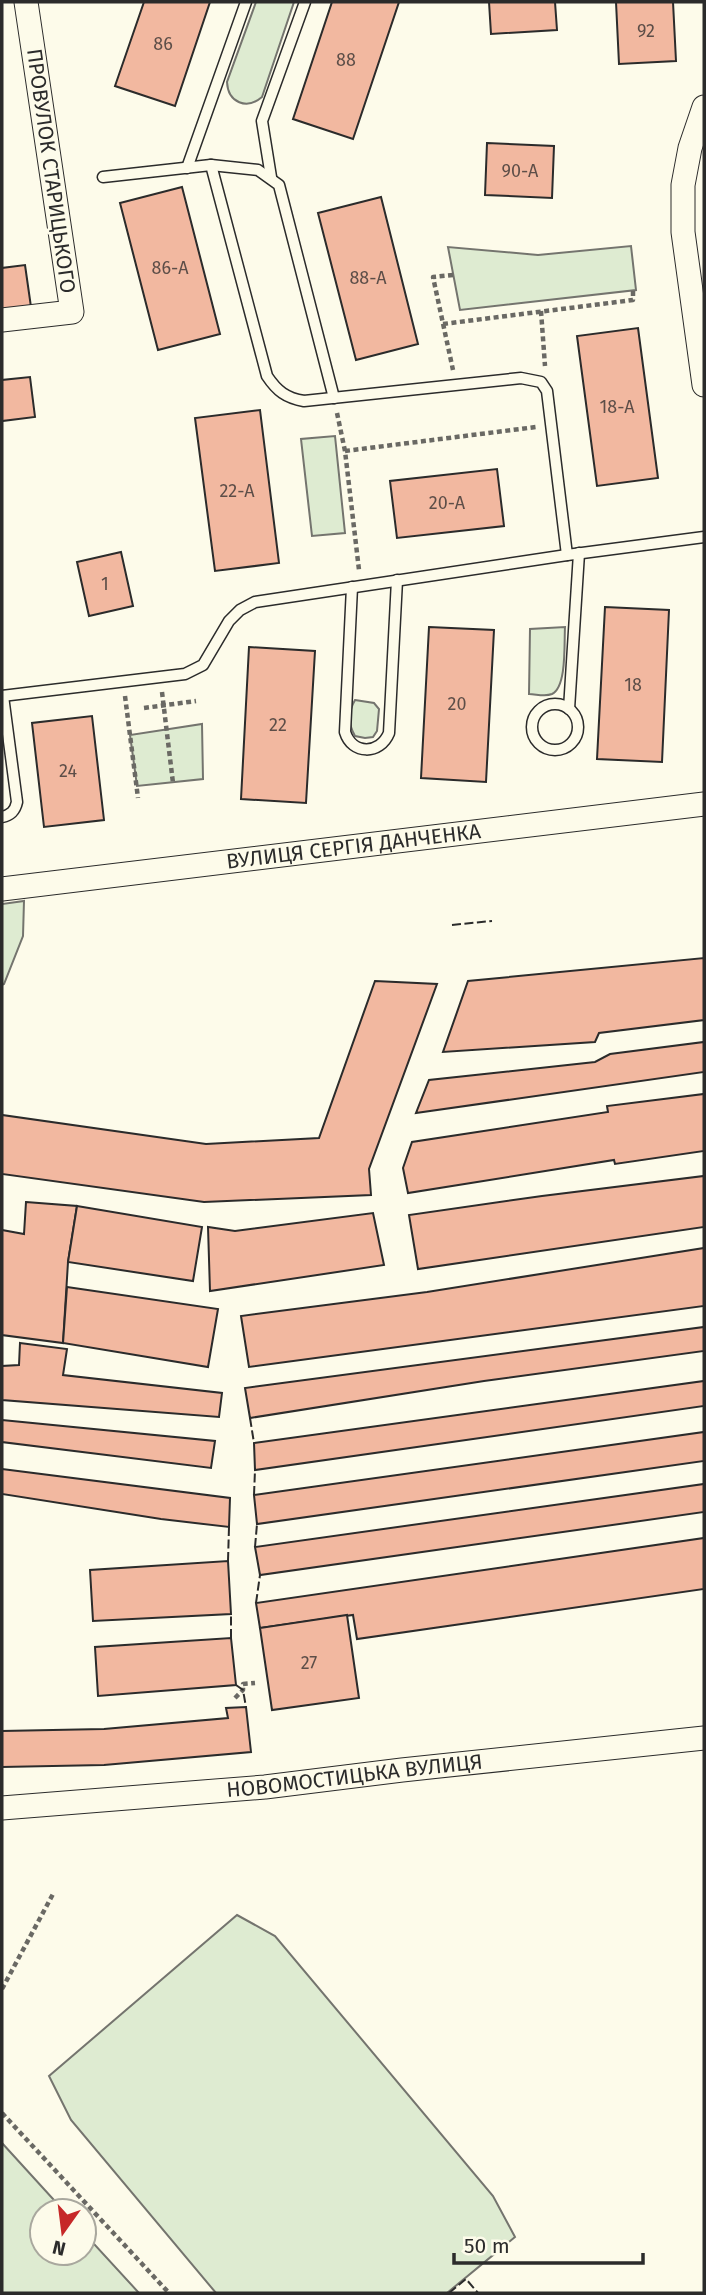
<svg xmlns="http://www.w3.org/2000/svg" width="706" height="2295" font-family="'Fira Sans',sans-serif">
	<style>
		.green { fill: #deebd1; stroke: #74746e; stroke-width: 2 }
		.building { fill: #f2b8a0; stroke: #2b2b2b; stroke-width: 2 }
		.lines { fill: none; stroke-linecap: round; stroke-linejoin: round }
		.service-casing { stroke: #2b2b2b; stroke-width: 13 }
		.minor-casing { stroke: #2b2b2b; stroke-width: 25 }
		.path { stroke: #6a6964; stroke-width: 4.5; stroke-dasharray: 5 3.5; stroke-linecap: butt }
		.service { stroke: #fdfbea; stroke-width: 10 }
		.minor { stroke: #fdfbea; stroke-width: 23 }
		.fence { stroke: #2b2b2b; stroke-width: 2; stroke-dasharray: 9 3.5; stroke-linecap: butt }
		.labels { text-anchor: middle; stroke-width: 5; stroke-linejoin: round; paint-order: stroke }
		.number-label { font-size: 18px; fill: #5d4e48 }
		.street-label { font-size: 21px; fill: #2b2b2b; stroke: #fdfbea }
	</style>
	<rect width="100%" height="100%" fill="#fdfbea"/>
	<g class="green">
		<path d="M256,2h38l-32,95c-15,13 -34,6 -35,-15z"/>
		<polygon points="631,246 636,290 460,310 448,247 538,255"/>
		<polygon points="335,436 345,533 312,536 301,439"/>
		<path d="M565,627c-1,16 2,60 -13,67 -7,3 -16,0 -23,0l1,-65z"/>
		<path d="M355,700l19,3 5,6 -2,22 -4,6 -8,1 -10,-2c-7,-12 -7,-24 0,-36z"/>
		<polygon points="202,724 203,779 137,786 130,735"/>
		<polygon points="24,901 23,936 4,984 2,985 2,904"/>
		<polygon points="237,1915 275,1936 493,2196 515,2237 447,2293 216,2293 71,2120 49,2076"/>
		<polygon points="2,2143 64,2211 42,2211 42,2253 84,2253 84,2233 139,2293 2,2293"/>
	</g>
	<g class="building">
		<polygon points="144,2 210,2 175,106 115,86"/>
		<polygon points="332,2 399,2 353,139 293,119"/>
		<polygon points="489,2 555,2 557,30 491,34"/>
		<polygon points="616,2 673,2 676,61 619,64"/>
		<polygon points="487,143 554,146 552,198 485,195"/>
		<polygon points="182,187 220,334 158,350 120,203"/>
		<polygon points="381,197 418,344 356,360 318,213"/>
		<polygon points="25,265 31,307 2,311 2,268"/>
		<polygon points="638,328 658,478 597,486 577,336"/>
		<polygon points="30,377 35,417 2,421 2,380"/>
		<polygon points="260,410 279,563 215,571 195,418"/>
		<polygon points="497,469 504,526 397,538 390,481"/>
		<polygon points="121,552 133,606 89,616 77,562"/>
		<polygon points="605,607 669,610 662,762 597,759"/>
		<polygon points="429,627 494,630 486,782 421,778"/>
		<polygon points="249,647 315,651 306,803 241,799"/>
		<polygon points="92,716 104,820 44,827 32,723"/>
		<polygon points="704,958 704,1020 599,1033 595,1042 443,1052 468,981"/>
		<polygon points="375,981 437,984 369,1169 371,1195 204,1202 2,1174 2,1115 206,1144 319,1138"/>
		<polygon points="704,1042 704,1072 416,1113 429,1080 595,1062 610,1054"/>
		<polygon points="704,1094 704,1151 615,1164 614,1160 408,1193 403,1168 412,1142 608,1112 607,1106"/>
		<polygon points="704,1176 704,1227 418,1269 409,1215 542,1196"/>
		<polygon points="26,1202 77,1206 68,1262 63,1343 2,1335 2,1230 24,1234"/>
		<polygon points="77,1206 202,1227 193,1281 68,1262"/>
		<polygon points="373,1213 384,1265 210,1291 208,1227 235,1231"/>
		<polygon points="704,1248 704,1306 249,1367 241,1316 427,1292"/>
		<polygon points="67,1287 218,1309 208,1367 63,1343"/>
		<polygon points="704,1327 704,1351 484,1381 250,1418 245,1388"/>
		<polygon points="20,1343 67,1349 63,1375 222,1393 219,1417 2,1400 2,1366 19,1365"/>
		<polygon points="704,1381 704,1406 255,1470 254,1443"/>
		<polygon points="2,1420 215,1441 211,1468 2,1442"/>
		<polygon points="704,1432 704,1461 257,1524 254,1495"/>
		<polygon points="2,1469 230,1498 229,1527 161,1519 2,1494"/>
		<polygon points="704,1484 704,1512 260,1575 255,1547"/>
		<polygon points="704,1538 704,1589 357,1639 353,1615 260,1628 256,1603"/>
		<polygon points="228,1561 231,1614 93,1621 90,1570"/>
		<polygon points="347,1615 359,1698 272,1710 260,1628"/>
		<polygon points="231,1638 236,1685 98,1696 95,1647"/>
		<polygon points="246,1707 251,1752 104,1765 2,1767 2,1731 104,1729 228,1718 226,1708"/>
	</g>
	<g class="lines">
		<defs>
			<g id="service">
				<polyline points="211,165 258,170 279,185 334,398"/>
				<polyline points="187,168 246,2"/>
				<path d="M103,177l108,-12 56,211c10,15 19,22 37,25l217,-23 20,4 6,9 20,164"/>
				<polyline points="271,177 262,121 305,2"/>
				<path d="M352,587l-7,145c7,23 35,23 44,1l8,-153"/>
				<polyline points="2,696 185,674 203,665 229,621 240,610 255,602 567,555 704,537"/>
				<circle cx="555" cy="727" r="23"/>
				<polyline points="569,709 579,553"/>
				<path d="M2,817c9,-2 13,-6 15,-15l-14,-106"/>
			</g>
			<g id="minor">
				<polyline points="704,107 690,148 683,185 683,232 704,385"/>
				<polyline points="2,320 72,312 26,2"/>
				<path id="s1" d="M2,889l702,-85"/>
				<path id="s2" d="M2,1808l263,-21 137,-17 302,-32"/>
			</g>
		</defs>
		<use href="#service" class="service-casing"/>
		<use href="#minor" class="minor-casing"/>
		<g class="path">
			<polyline points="453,275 433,277 453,370"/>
			<polyline points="541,311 545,366"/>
			<polyline points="443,324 633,300 633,291"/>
			<polyline points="337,413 345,451 359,570"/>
			<polyline points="345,451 536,427"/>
			<polyline points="162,692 173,783"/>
			<polyline points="125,696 138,798"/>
			<polyline points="144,708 196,701"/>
			<polyline points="235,1698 243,1690 243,1684 255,1683"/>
			<polyline points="2,1989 53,1894"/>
			<polyline points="2,2113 169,2293"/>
		</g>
		<use href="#service" class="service"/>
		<use href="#minor" class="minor"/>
		<g class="fence">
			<polyline points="452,925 492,921"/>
			<polyline points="250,1418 254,1443"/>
			<polyline points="254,1495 255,1470"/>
			<polyline points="255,1547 257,1524"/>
			<polyline points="228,1561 229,1527"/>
			<polyline points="256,1603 260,1575"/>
			<polyline points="231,1638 231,1614"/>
			<polyline points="236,1685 243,1690 246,1707"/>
			<polyline points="449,2293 466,2279 478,2293"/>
		</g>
	</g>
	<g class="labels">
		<g class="number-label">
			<text x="646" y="37">92</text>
			<text x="163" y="50">86</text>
			<text x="346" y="66">88</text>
			<text x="520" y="177">90-А</text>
			<text x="170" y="274">86-А</text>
			<text x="368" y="284">88-А</text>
			<text x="617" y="413">18-А</text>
			<text x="237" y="497">22-А</text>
			<text x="447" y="509">20-А</text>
			<text x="105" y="590">1</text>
			<text x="633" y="691">18</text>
			<text x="457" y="710">20</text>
			<text x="278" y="731">22</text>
			<text x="68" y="777">24</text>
			<text x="309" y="1669">27</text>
		</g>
		<g class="street-label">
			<text transform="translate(51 171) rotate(82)" y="7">ПРОВУЛОК СТАРИЦЬКОГО</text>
			<text dy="7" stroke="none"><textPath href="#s1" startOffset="354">ВУЛИЦЯ СЕРГІЯ ДАНЧЕНКА</textPath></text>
			<text dy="7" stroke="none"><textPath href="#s2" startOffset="354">НОВОМОСТИЦЬКА ВУЛИЦЯ</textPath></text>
		</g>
	</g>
	<rect width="706" height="2295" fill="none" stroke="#2b2b2b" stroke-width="7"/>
	<g transform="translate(63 2232) rotate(194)"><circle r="33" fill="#fdfbea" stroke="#a9a89e" stroke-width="2"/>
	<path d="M0-5L12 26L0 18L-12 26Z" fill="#c62828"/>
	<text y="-10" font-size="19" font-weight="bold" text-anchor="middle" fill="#2b2b2b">N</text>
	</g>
	<path d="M454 2253v10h189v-10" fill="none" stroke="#2b2b2b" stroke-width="3.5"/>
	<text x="464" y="2253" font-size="21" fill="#2b2b2b" stroke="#fdfbea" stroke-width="5" paint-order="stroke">50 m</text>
</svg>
